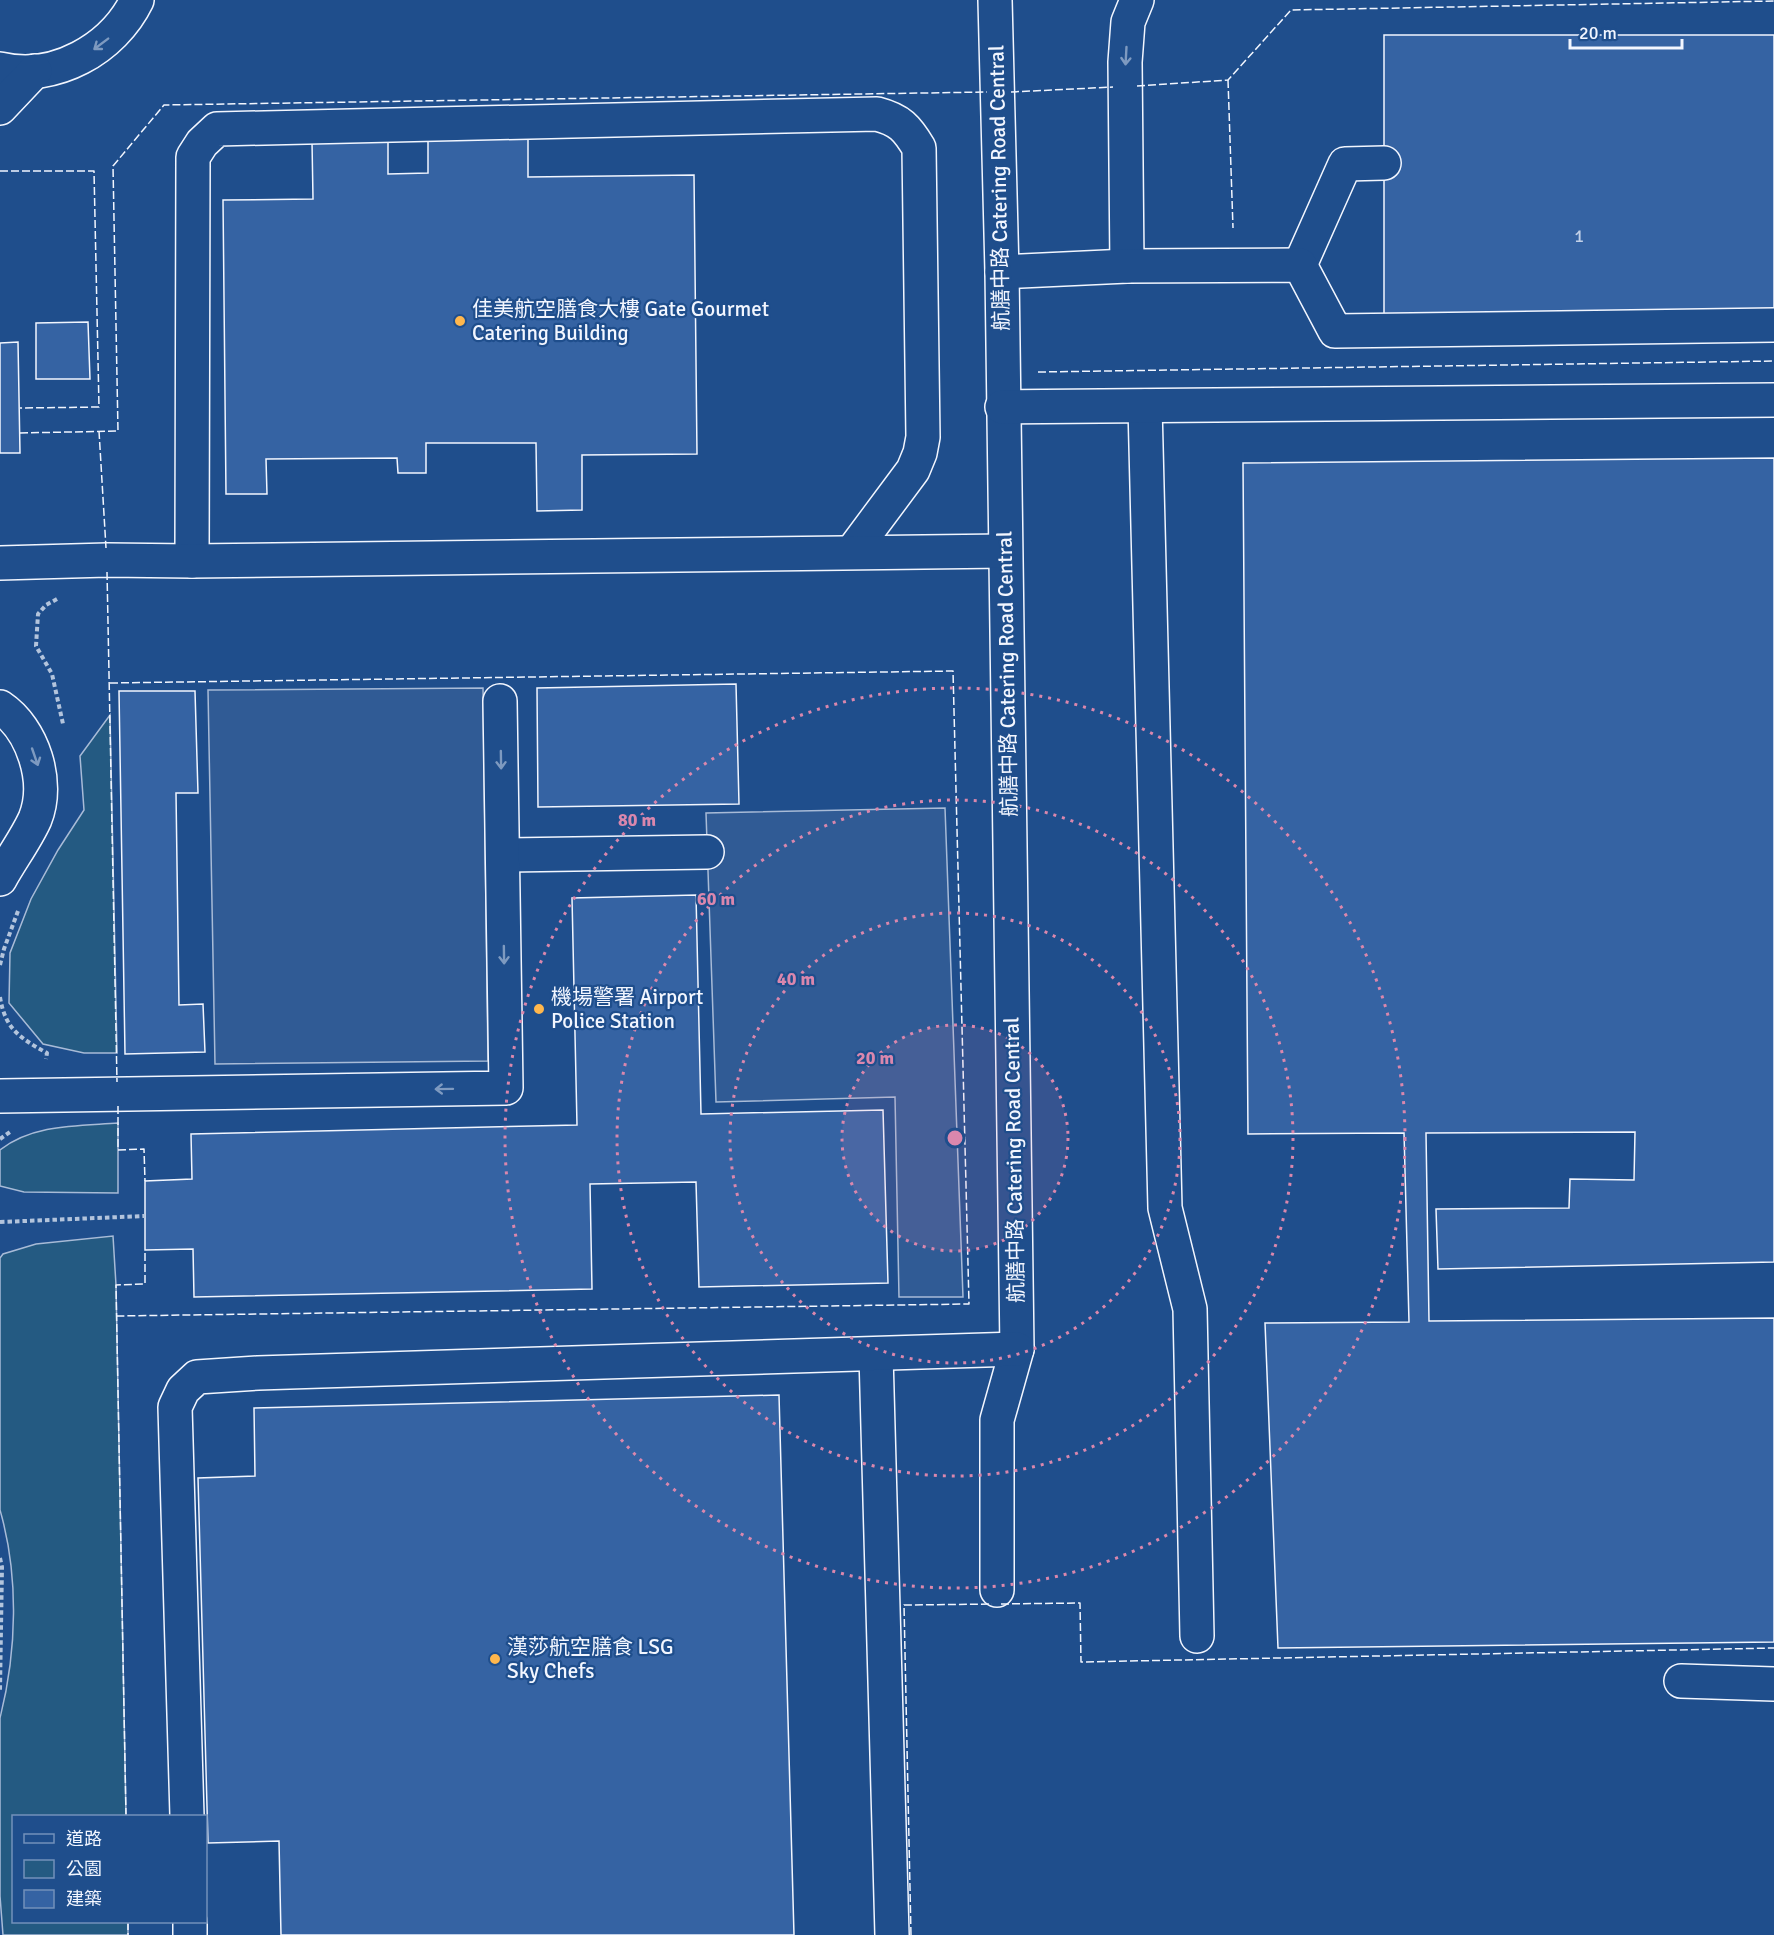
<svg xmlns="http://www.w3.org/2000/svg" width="1774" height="1935" font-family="Signika,'Noto Sans TC',sans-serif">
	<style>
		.green { fill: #245a82; stroke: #a8bbd7; stroke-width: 1.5 }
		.parking { fill: #305b95; stroke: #a8bbd7; stroke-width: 1.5 }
		.building { fill: #3563a3; stroke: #f2f6ff; stroke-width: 1.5 }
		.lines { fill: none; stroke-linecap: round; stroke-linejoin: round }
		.minor-casing { stroke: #f2f6ff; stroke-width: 36 }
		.path { stroke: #b3c4dc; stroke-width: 4; stroke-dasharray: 4.5 3; stroke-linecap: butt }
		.minor { stroke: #1f4e8c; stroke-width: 33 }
		.fence { stroke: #f2f6ff; stroke-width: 1.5; stroke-dasharray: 8 3; stroke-linecap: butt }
		.oneway { stroke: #7e9ac0 }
		.ring { fill: none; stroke: #da87ad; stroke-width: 3; stroke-dasharray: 3 6 }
		.poi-dot { fill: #ffb74d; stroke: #1f4e8c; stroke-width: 2 }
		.labels { text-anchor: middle; stroke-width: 4.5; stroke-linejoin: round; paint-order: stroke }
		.number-label { font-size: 18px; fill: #c3d1e8 }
		.street-label { font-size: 21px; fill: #f2f6ff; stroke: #1f4e8c }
		.poi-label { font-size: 21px; fill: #f2f6ff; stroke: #1f4e8c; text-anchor: start }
		.centre { fill: #da87ad; stroke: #1f4e8c; stroke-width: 3 }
		.ring-label { font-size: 18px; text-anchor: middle; font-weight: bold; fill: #da87ad; stroke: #1f4e8c; stroke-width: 4.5; stroke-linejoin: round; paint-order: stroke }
	</style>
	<rect width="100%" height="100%" fill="#1f4e8c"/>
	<g class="green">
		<polygon points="110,715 117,1053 84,1053 43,1044 9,1003 10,953 31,899 58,850 84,810 80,756"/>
		<path d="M118,1123v70l-94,-1 -24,-6v-36c33,-26 78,-24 118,-27z"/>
		<path d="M113,1236l3,49 10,531h-112v106h114v13h-125l-3,-39v-178c17,-67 19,-142 0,-208v-252l3,-4 33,-10z"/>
	</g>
	<g class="parking">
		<polygon points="483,688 488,1061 215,1064 208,690"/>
		<polygon points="945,808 963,1297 899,1297 895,1097 716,1102 706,813"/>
	</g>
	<g class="building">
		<polygon points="1384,35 1774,35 1774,310 1384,315"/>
		<polygon points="528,135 528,177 694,175 697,454 582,455 582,510 537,511 536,443 426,443 426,473 398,473 397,458 266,459 267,494 226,494 223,200 313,199 312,142 388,142 388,174 428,173 428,136"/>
		<polygon points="88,322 90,379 36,379 36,323"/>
		<polygon points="18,342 20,453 0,453 0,343"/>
		<polygon points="1774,458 1774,1262 1438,1269 1436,1209 1569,1208 1570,1179 1634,1180 1635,1132 1426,1133 1429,1321 1774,1318 1774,1642 1278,1648 1265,1323 1409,1322 1404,1133 1248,1134 1243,463"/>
		<polygon points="736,684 739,804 538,807 537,688"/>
		<polygon points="119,691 195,691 198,793 176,793 179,1005 203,1004 205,1052 125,1054"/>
		<polygon points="696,895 701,1114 883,1110 888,1283 699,1287 696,1182 590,1184 592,1289 194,1297 193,1249 145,1250 145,1181 192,1179 191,1134 577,1125 572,898"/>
		<polygon points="779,1395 794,1935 281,1935 279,1841 208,1843 198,1478 255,1476 254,1408"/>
	</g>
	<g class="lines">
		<defs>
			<g id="minor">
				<polyline points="995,0 1002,272 1017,1349 997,1420 997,1590"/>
				<path d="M0,69c55,13 113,-20 137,-69"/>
				<polyline points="0,108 35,71"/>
				<polyline points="1300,265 1345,164 1384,163"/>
				<polyline points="1127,266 1125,62 1128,22 1137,0"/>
				<polyline points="1002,272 1127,266 1300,265 1335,331 1774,325"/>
				<polyline points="1145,406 1165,1208 1190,1309 1197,1636"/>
				<polyline points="1002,407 1774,400"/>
				<path d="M192,561l1,-404 9,-14 15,-14 660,-15c23,6 30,14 42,34l4,289 -3,16 -7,17 -61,82"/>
				<polyline points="0,563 107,560 192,561 1005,551"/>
				<path d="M0,707c33,22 50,75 35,112 -9,20 -24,40 -35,60"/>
				<polyline points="503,855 707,852"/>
				<polyline points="0,1096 506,1088 500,701"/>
				<polyline points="876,1355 892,1935"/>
				<polyline points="1681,1681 1774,1684"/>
				<polyline points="187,1816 175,1407 183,1390 197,1377 258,1373 1017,1349"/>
				<polyline points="190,1922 190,1935"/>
			</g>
		</defs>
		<use href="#minor" class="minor-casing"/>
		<g class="path">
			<polyline points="57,599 46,605 38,614 36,646 52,674 63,724"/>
			<polyline points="0,965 4,949 18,911"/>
			<path d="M0,997c5,32 20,41 47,56l-1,6"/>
			<polyline points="0,1139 10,1132"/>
			<polyline points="0,1222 145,1216"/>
			<polyline points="0,1558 2,1567 0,1690"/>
		</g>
		<use href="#minor" class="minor"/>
		<g class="fence">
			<polyline points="1228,80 1233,228"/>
			<polyline points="1137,86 1228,80 1291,10 1774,1"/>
			<polyline points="1011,92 1113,87"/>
			<polyline points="0,171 94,171 99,407 20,408"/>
			<polyline points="1038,372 1774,361"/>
			<polyline points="99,431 106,548"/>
			<polyline points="20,433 118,431 113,166 164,105 987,92"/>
			<polyline points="107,572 117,1082"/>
			<polyline points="110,683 953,671 969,1304 117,1316"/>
			<polyline points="118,1106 118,1150 144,1149 145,1181"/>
			<polyline points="1001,1604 1080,1603 1081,1662 1774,1648"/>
			<polyline points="126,1816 116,1285 145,1284 145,1250"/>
			<polyline points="128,1922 128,1935"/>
			<polyline points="911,1935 904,1605 992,1604"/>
		</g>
	</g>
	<defs><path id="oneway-shaft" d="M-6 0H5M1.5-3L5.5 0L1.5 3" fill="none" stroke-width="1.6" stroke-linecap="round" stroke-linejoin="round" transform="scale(1.5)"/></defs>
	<g class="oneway">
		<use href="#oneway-shaft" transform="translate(101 44) rotate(143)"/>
		<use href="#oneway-shaft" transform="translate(1126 56) rotate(93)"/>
		<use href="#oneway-shaft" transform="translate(35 757) rotate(71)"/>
		<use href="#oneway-shaft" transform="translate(501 760) rotate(89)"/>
		<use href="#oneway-shaft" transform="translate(504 955) rotate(89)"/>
		<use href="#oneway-shaft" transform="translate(444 1089) rotate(179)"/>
	</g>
	<circle cx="955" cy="1138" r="113" fill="#da87ad" fill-opacity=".12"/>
	<g class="ring">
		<circle cx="955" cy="1138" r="113"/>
		<circle cx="955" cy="1138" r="225"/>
		<circle cx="955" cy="1138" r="338"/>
		<circle cx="955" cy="1138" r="450"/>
	</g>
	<g class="poi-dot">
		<circle cx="460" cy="321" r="6"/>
		<circle cx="539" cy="1009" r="6"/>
		<circle cx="495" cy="1659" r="6"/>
	</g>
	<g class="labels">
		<g class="number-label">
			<text x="1579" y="242">1</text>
		</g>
		<g class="street-label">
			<text transform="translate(999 188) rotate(-91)" y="7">航膳中路 Catering Road Central</text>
			<text transform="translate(1007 674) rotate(-91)" y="7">航膳中路 Catering Road Central</text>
			<text transform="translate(1014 1160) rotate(-91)" y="7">航膳中路 Catering Road Central</text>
		</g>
		<g class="poi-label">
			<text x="472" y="316">佳美航空膳食大樓 Gate Gourmet<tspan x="472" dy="24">Catering Building</tspan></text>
			<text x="551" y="1004">機場警署 Airport<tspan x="551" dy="24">Police Station</tspan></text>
			<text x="507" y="1654">漢莎航空膳食 LSG<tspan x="507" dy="24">Sky Chefs</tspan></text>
		</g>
	</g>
	<circle cx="955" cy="1138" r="9" class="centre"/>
	<g class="ring-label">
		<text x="637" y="826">80 m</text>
		<text x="716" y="905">60 m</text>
		<text x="796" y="985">40 m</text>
		<text x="875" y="1064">20 m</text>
	</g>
	<rect x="12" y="1815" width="195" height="108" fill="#1f4e8c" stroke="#7391ba" stroke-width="1.5"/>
	<rect x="24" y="1834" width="30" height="9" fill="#1f4e8c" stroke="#7391ba" stroke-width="1.5"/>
	<text x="66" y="1845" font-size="18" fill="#f2f6ff">道路</text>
	<rect x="24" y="1860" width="30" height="18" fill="#245a82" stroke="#7391ba" stroke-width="1.5"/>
	<text x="66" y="1875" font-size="18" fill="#f2f6ff">公園</text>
	<rect x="24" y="1890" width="30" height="18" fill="#3563a3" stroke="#7391ba" stroke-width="1.5"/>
	<text x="66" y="1905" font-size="18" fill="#f2f6ff">建築</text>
	<path d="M1570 39v9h112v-9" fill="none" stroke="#f2f6ff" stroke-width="3"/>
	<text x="1579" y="39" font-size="18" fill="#f2f6ff" stroke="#1f4e8c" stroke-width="4.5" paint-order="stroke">20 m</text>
</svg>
